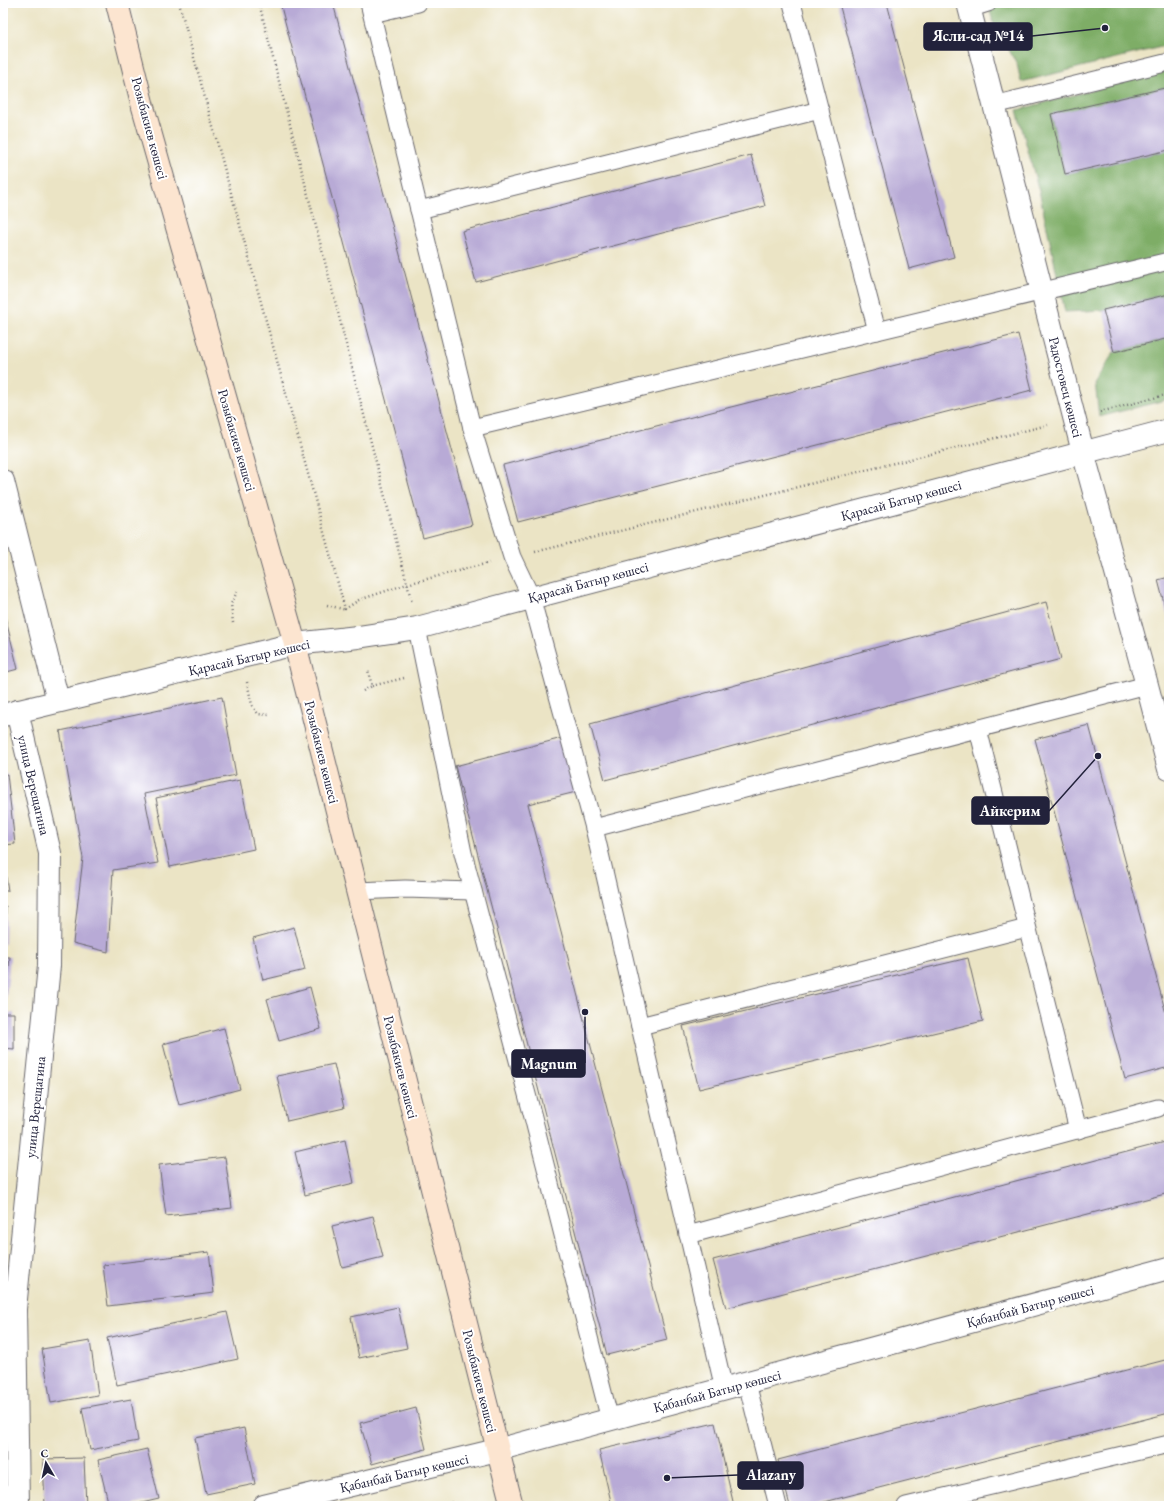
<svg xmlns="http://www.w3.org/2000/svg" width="1172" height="1509" font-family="'EB Garamond',serif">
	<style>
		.forest { fill: #7ead66; stroke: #506850 }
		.building { fill: #b8aad6 }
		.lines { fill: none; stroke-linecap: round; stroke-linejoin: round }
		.service-casing { stroke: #68666b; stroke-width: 19 }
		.minor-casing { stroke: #68666b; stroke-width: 24 }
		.tertiary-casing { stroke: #68666b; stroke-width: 24 }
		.secondary-casing { stroke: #68666b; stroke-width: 24 }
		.path { stroke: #68666b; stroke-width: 2.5; stroke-dasharray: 1 3; stroke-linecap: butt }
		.service { stroke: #fff; stroke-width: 17 }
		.minor { stroke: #fff; stroke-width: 22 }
		.tertiary { stroke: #fff; stroke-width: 22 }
		.secondary { stroke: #fce5d0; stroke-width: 22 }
		.labels { text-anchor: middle; stroke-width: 4; stroke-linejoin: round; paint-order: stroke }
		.street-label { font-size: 14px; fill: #22223b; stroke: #fff }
		.leader { fill: none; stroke: #22223b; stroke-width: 1.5 }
		.callout-dot { fill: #22223b; stroke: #fff; stroke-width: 1.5 }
		.callout { fill: #22223b; stroke: #22223b; stroke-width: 1.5 }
		.callout-label { font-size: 15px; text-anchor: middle; font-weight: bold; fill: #fff }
	</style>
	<rect width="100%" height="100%" fill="#fff"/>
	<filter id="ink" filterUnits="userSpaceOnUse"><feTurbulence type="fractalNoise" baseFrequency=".025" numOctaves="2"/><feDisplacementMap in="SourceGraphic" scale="8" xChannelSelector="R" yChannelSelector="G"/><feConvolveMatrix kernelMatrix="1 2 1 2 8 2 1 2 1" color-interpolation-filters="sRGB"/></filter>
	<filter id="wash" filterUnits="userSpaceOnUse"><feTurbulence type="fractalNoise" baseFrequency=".012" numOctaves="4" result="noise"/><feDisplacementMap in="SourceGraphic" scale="16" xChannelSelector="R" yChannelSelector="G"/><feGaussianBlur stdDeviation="0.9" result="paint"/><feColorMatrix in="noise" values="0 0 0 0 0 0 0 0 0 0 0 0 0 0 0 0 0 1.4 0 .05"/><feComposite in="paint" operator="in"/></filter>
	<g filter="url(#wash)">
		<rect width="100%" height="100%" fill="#ebe4c5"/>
		<g class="forest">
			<polygon points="988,3 1169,3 1169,45 1021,82 1017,64 993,22"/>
			<polygon points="1169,70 1169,87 1051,115 1065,174 1169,150 1169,294 1103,310 1065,312 1040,195 1017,110"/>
			<polygon points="1169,338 1169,399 1099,417 1095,382 1114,352"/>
		</g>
		<g id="blocks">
			<g class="building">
				<polygon points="280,3 333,3 472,525 423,538"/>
				<polygon points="839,3 887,3 954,257 909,269"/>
				<polygon points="1169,87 1169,150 1065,174 1051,114"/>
				<polygon points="751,155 765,206 476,282 462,231"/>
				<polygon points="1169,294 1169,338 1114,352 1103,310"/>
				<polygon points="1018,334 1032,390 518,522 503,465"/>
				<polygon points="1169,577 1169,622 1158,580"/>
				<polygon points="1046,602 1061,659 605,780 590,724"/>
				<polygon points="3,608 18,669 3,673"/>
				<polygon points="222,697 236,775 144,794 158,863 113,870 108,952 73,943 83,858 60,731"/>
				<polygon points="1089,725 1169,1025 1169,1067 1125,1079 1035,739"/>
				<polygon points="566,737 580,791 528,804 667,1340 607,1355 455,766"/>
				<polygon points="7,774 15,844 3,845 3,775"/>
				<polygon points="240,780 254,849 170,867 156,798"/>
				<polygon points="4,862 8,891 3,891 3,863"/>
				<polygon points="3,906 6,906 5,944 3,944"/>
				<polygon points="294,927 305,970 263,980 253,938"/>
				<polygon points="3,957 10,957 6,998 3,998"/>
				<polygon points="968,958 983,1021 699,1089 683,1026"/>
				<polygon points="310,987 321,1029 279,1041 267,999"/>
				<polygon points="3,1013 14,1013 14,1049 3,1048"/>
				<polygon points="224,1028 240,1089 179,1105 163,1044"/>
				<polygon points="334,1064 344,1108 287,1121 277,1076"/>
				<polygon points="345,1140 354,1183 305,1195 295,1152"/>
				<polygon points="1169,1141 1169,1193 726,1308 713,1260"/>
				<polygon points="225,1157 232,1208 166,1216 159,1165"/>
				<polygon points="373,1216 383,1257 342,1267 332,1226"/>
				<polygon points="209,1252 214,1293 108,1306 103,1265"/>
				<polygon points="398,1307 407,1348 359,1358 351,1317"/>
				<polygon points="227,1312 238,1359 117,1385 107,1338"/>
				<polygon points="90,1341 98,1395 51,1403 42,1349"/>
				<polygon points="1169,1359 1169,1413 809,1506 790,1506 778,1460"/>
				<polygon points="131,1399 138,1441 90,1450 82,1408"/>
				<polygon points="416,1408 426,1449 372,1464 360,1423"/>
				<polygon points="715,1423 734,1506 612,1506 599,1450"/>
				<polygon points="244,1428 255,1484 206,1494 195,1438"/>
				<polygon points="147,1449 159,1499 129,1506 109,1506 98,1460"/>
				<polygon points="84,1458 86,1506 45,1506 43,1459"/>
				<polygon points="452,1502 453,1506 438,1506 438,1505"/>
			</g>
		</g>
	</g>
	<g filter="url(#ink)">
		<use href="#blocks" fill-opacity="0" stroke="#68666b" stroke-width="1"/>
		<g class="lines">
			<defs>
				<g id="service">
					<polyline points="369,3 472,428 1169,261"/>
					<polyline points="792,3 877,331"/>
					<polyline points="969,9 988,3"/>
					<polyline points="372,14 418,3"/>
					<polyline points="994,105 1169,62"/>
					<polyline points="419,210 820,110"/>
					<polyline points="472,428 512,557 531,597 594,828"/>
					<polyline points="417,628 463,853 533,1117 610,1420"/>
					<polyline points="978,729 1078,1130"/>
					<polyline points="357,891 405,889 473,891"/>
					<polyline points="640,1026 1027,928"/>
					<polyline points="688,1235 1158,1108"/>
					<polyline points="747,1383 778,1506"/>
					<polyline points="724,1389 594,828 1147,685"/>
					<polyline points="906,1506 1169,1444"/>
				</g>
				<g id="minor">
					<polyline points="968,3 1083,452 1147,685 1169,769"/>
					<polyline points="3,481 58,701"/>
					<polyline points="17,711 50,853 49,966 15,1309 18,1506"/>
					<polyline points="264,1506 497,1450 1169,1268"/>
				</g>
				<polyline id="tertiary" points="3,715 295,644 358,637 417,628 1169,430"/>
				<polyline id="secondary" points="117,3 143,107 295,644 512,1506"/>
			</defs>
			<use href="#service" class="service-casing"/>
			<use href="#minor" class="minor-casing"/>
			<use href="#tertiary" class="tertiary-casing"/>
			<use href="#secondary" class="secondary-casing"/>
			<g class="path">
				<polyline points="179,3 345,609 359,600 407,584 489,563"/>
				<polyline points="259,3 412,603"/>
				<polyline points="1100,412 1169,394"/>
				<polyline points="535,552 1048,425"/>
				<polyline points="327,605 346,610"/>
				<polyline points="233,623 231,604 237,592"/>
				<polyline points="247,682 252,705 258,714 270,715"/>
				<polyline points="372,686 404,678"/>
				<polyline points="363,691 372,686 368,670"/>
			</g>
			<use href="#service" class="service"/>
			<use href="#minor" class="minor"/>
			<use href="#tertiary" class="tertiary"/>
			<use href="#secondary" class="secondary"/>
		</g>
	</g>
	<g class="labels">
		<g class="street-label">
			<text transform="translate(150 128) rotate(75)" y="5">Розыбакиев көшесі</text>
			<text transform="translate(1066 387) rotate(76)" y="5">Радостовец көшесі</text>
			<text transform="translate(237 440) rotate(74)" y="5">Розыбакиев көшесі</text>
			<text transform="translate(901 500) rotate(-15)" y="5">Қарасай Батыр көшесі</text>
			<text transform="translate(588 582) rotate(-15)" y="5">Қарасай Батыр көшесі</text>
			<text transform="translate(249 657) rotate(-13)" y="5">Қарасай Батыр көшесі</text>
			<text transform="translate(322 752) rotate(76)" y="5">Розыбакиев көшесі</text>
			<text transform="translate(34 785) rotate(77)" y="5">улица Верещагина</text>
			<text transform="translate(401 1067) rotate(76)" y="5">Розыбакиев көшесі</text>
			<text transform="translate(35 1107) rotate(-84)" y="5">улица Верещагина</text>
			<text transform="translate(1030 1306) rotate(-15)" y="5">Қабанбай Батыр көшесі</text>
			<text transform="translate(480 1381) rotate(76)" y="5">Розыбакиев көшесі</text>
			<text transform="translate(717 1391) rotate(-15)" y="5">Қабанбай Батыр көшесі</text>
			<text transform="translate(404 1473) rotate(-13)" y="5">Қабанбай Батыр көшесі</text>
		</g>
	</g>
	<path class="leader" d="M1105 28L1032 36M1098 756L1049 811M585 1012L585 1063M667 1478L738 1475"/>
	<g class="callout-dot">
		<circle cx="1105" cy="28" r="4"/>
		<circle cx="1098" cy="756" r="4"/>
		<circle cx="585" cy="1012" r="4"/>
		<circle cx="667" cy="1478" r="4"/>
	</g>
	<g class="callout">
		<rect x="924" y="23" width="108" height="27" rx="4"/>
		<rect x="972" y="797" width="77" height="27" rx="4"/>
		<rect x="512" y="1050" width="73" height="27" rx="4"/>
		<rect x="738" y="1462" width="65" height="27" rx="4"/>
	</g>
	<g class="callout-label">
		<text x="978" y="41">Ясли-сад №14</text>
		<text x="1010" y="816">Айкерим</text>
		<text x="549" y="1069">Magnum</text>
		<text x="771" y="1480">Alazany</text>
	</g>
	<rect width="1172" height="1509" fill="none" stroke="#fff" stroke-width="16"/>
	<g transform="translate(46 1463) rotate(351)" stroke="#ffffff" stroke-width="3" paint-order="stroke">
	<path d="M0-3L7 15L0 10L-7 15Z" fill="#22223b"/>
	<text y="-6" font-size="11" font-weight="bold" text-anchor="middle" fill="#22223b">С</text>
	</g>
</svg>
